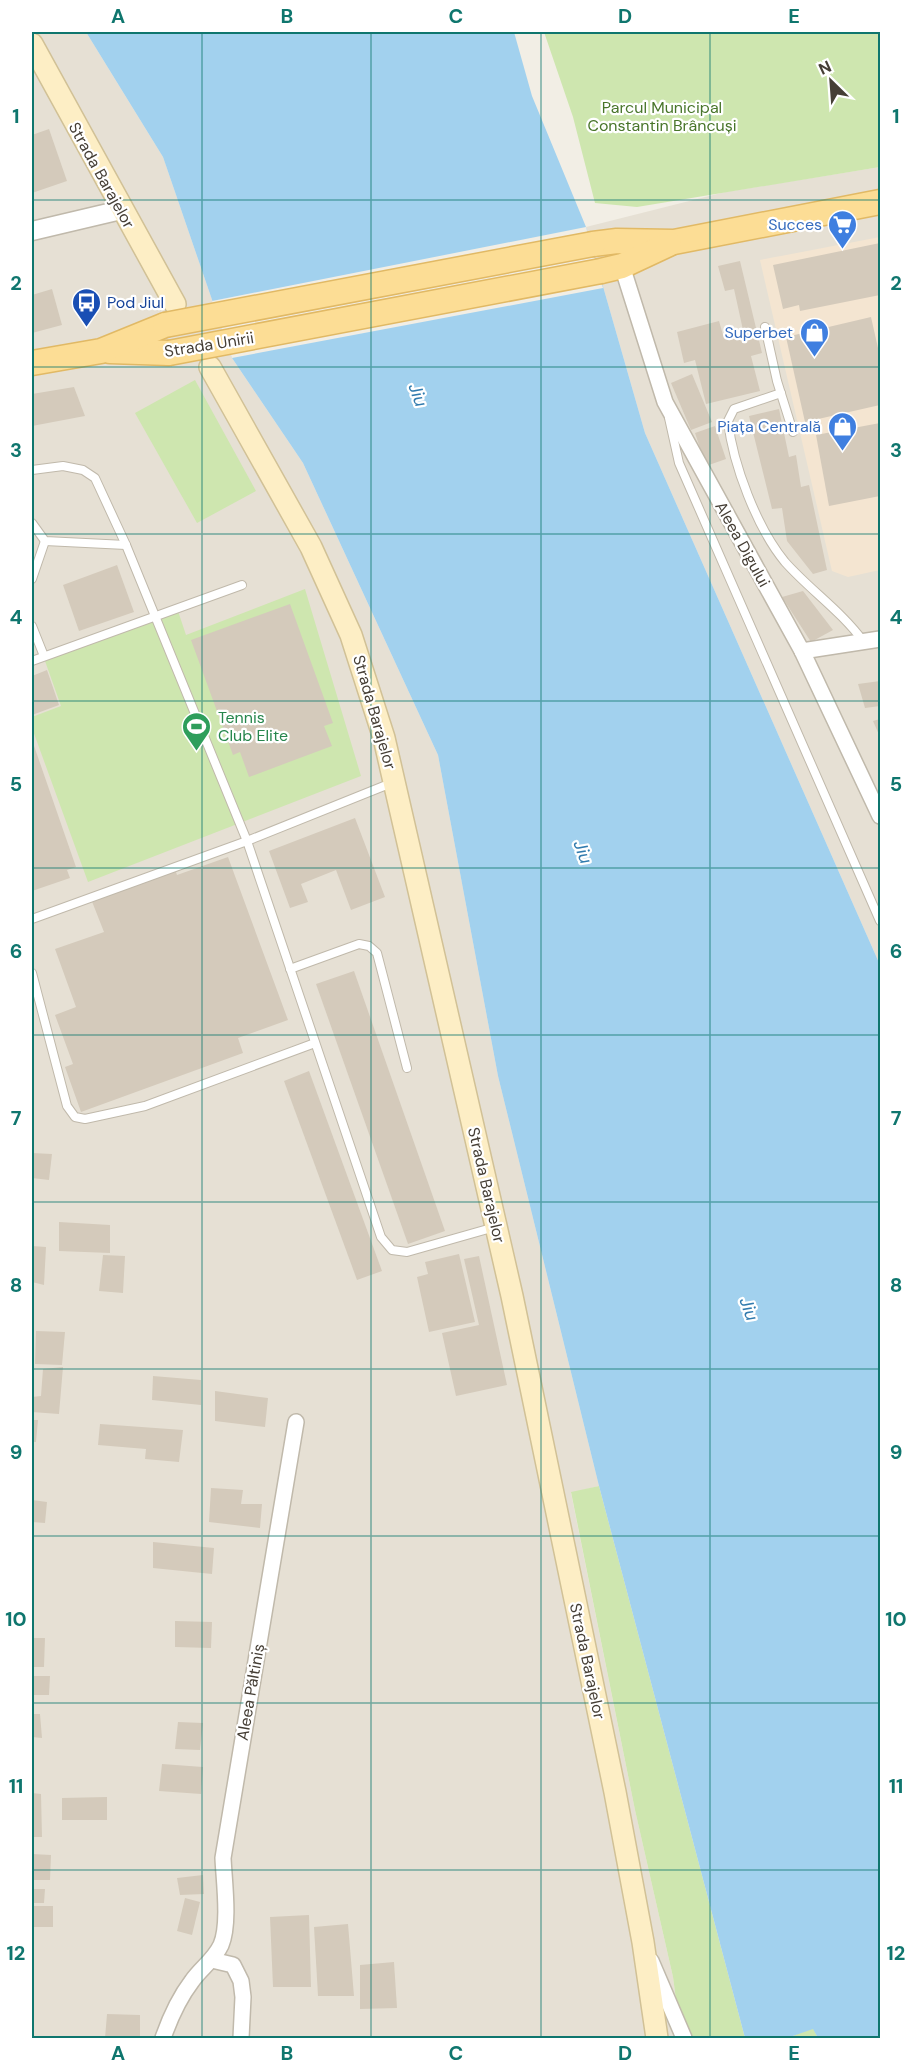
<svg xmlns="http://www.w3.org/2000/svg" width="912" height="2070" font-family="'DM Sans',sans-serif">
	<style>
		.residential { fill: #e6e0d4 }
		.commercial { fill: #f4e5d1 }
		.green { fill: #cee6af }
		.water { fill: #a2d1ee }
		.pier { fill: #f2eee5 }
		.building { fill: #d4cabb }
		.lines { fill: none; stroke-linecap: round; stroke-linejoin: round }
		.service-casing { stroke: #c0b9ab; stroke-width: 10 }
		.minor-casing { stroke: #c0b9ab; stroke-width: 18 }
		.tertiary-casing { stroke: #c0b9ab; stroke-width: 21 }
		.secondary-casing { stroke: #d1c196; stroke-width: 24 }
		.primary-casing { stroke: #e1b965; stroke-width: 27 }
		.service { stroke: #fff; stroke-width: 8 }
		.minor { stroke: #fff; stroke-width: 15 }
		.tertiary { stroke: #fff; stroke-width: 18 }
		.secondary { stroke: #fdeec5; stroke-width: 21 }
		.primary { stroke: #fcdd95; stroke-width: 24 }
		.primary-bridge-casing { stroke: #e1b965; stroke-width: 27; stroke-linecap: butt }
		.primary-bridge { stroke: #fcdd95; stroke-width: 24 }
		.grid { fill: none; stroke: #0f766e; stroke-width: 1.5; stroke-opacity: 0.55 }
		.labels { text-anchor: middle; stroke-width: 4.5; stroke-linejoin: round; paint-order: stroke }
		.park-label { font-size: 16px; fill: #48752a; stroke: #fff }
		.street-label { font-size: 16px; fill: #453e35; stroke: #fff }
		.shop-label { font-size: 16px; fill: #366cbe; stroke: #fff; text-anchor: end }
		.transit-label { font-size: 16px; fill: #164399; stroke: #fff; text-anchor: start }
		.leisure-label { font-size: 16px; fill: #27864d; stroke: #fff; text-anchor: start }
		.water-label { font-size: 18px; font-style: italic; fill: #317bae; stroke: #fff }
		.neatline { fill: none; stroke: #0f766e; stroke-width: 2 }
		.grid-label { font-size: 20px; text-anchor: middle; font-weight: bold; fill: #0f766e }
	</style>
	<rect width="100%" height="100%" fill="#f2eee5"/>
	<g class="residential">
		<polygon points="32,32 86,32 163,157 232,358 303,463 438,755 498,1076 599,1486 571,1493 635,1810 673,1977 681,2038 32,2038"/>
		<polygon points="880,167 880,965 645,433 586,227 725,192"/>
	</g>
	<polygon class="commercial" points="880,237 880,570 848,577 832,571 760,260"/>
	<g class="green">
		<polygon points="544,32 880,32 880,167 637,207 595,203 573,117"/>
		<polygon points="195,380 256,491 197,523 135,413"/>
		<polygon points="305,589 361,776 88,882 32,728 32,717 61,706 45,661 178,611 186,635"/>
		<polygon points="599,1486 745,2038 681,2038 673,1977 635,1810 571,1492"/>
		<polygon points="813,2028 818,2038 787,2038"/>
	</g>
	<polygon class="water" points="86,32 514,32 532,96 586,227 645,433 880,965 880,2038 818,2038 813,2029 787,2038 745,2038 599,1486 498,1076 438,755 303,463 232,358 163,157"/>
	<polygon class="pier" points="586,227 603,288 232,358 212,301"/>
	<g class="building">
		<polygon points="49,129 67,181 32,193 32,135"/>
		<polygon points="880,243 880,295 800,311 799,305 783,309 773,265"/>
		<polygon points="740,261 762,353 751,356 760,391 706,404 695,360 684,363 677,332 719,321 723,335 743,330 734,289 725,291 718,266"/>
		<polygon points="52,289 62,325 32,333 32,295"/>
		<polygon points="871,317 880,357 880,405 805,422 786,337"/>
		<polygon points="692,374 712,422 691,430 671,383"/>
		<polygon points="74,387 85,416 32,426 32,394"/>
		<polygon points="779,409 789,457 796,455 801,487 809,485 827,570 813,574 787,541 782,508 772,509 749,416"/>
		<polygon points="880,423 880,496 829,506 816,435"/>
		<polygon points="715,426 726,459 706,466 695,433"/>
		<polygon points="117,565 134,612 79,631 63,585"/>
		<polygon points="803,591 833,630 811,642 782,597"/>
		<polygon points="290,604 333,723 324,726 332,746 249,777 240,752 233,755 191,640"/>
		<polygon points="47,670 59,705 32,715 32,676"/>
		<polygon points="880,681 880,706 865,708 858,684"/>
		<polygon points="880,719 880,737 873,721"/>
		<polygon points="32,740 76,867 67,870 70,878 32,891"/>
		<polygon points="355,818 385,897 351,910 336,870 301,884 308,902 290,908 269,851"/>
		<polygon points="228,857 288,1020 238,1038 243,1053 81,1112 65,1067 73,1064 55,1015 76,1007 55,949 104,932 91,899 175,869 177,875"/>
		<polygon points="354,971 445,1231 408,1244 316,984"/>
		<polygon points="309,1071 382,1271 357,1280 284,1081"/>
		<polygon points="32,1153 52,1154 49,1180 32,1178"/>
		<polygon points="59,1222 110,1225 110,1253 59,1251"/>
		<polygon points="32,1246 46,1247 44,1285 32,1282"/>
		<polygon points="459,1254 475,1322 429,1332 417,1277 428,1274 425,1262"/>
		<polygon points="103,1255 125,1256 123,1293 99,1291"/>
		<polygon points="479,1256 507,1385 456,1396 442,1333 479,1325 464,1259"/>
		<polygon points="36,1331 65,1332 62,1365 35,1364"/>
		<polygon points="63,1367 59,1414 32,1412 32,1397 41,1396 43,1369"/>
		<polygon points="153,1376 201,1380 201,1405 152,1400"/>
		<polygon points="215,1391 268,1398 265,1427 215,1421"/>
		<polygon points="32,1420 38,1420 36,1442 32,1442"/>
		<polygon points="100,1424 183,1430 179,1462 145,1459 146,1449 98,1445"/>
		<polygon points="211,1488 243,1490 241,1504 262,1504 260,1528 209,1522"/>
		<polygon points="32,1500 47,1502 45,1523 32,1522"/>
		<polygon points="153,1542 214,1548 212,1574 153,1568"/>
		<polygon points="175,1621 212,1622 211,1648 175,1647"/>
		<polygon points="32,1638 45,1638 44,1667 32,1667"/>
		<polygon points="32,1676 50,1676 49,1695 32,1695"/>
		<polygon points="32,1714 40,1714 42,1738 32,1737"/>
		<polygon points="178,1722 203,1723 200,1750 175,1749"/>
		<polygon points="162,1764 203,1767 201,1794 159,1791"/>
		<polygon points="32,1793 41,1794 42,1837 32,1837"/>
		<polygon points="107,1797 107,1820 62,1820 62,1798"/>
		<polygon points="32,1854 51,1855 50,1880 32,1880"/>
		<polygon points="203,1875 204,1894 180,1895 177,1878"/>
		<polygon points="32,1889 45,1889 44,1903 32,1903"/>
		<polygon points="185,1898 200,1902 192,1935 177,1931"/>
		<rect x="32" y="1906" width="21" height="21"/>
		<polygon points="309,1915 311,1987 273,1987 270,1917"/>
		<polygon points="348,1924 354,1996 318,1996 314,1927"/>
		<polygon points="394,1962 397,2008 360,2009 360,1965"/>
		<polygon points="107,2014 140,2015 140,2038 105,2038"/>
	</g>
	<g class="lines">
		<defs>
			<g id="service">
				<polyline points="765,327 777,381 793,432"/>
				<path d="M781,393l-47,16 -6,12c5,44 29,107 57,141 25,28 56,49 78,79"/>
				<polyline points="669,418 679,463 880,921"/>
				<polyline points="32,470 63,466 83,470 95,478 126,545 247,841 381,1237 392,1250 407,1252 495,1227"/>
				<polyline points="32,523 45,541 126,545"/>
				<polyline points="32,579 45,541"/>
				<polyline points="32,626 44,656"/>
				<polyline points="32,661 242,585"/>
				<polyline points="32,919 247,841 394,782"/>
				<polyline points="290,969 359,944 369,946 377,953 407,1068"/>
				<polyline points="32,973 67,1106 75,1117 85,1119 145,1106 315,1043"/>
			</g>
			<g id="minor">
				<polyline points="622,266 665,402 802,651 880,816"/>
				<polyline points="802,651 880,639"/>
				<polyline points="212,1960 233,1965 241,1981 243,1997 241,2038"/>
				<polyline points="651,1961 684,2038"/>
				<path d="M163,2038c7,-20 16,-40 29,-57 9,-13 22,-21 29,-36 9,-21 3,-64 2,-87l73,-436"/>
			</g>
			<polyline id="tertiary" points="32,231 121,210"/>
			<g id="secondary">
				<polyline points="32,44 175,304"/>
				<polyline points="210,367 311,547 351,635 384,738 512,1296 615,1792 643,1942 657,2038"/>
			</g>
			<g id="primary">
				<polyline points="593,244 617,241 674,242 880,202"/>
				<polyline points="601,271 622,266 669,244"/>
				<polyline points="110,351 169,353"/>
				<polyline points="32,363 101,351 165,325"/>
			</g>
		</defs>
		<use href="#service" class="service-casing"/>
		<use href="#minor" class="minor-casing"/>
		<use href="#tertiary" class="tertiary-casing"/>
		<use href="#secondary" class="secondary-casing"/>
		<use href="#primary" class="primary-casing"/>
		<use href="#service" class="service"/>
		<use href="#minor" class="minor"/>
		<use href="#tertiary" class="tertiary"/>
		<use href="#secondary" class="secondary"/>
		<use href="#primary" class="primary"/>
		<defs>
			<g id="primary-bridge">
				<polyline points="165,325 593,244"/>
				<polyline points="169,353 601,271"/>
			</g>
		</defs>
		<use href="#primary-bridge" class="primary-bridge-casing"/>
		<use href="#primary-bridge" class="primary-bridge"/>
	</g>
	<path class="grid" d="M202,32v2006M371,32v2006M541,32v2006M710,32v2006M32,200h848M32,367h848M32,534h848M32,701h848M32,868h848M32,1035h848M32,1202h848M32,1369h848M32,1536h848M32,1703h848M32,1870h848"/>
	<defs>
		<symbol id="supermarket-pin" viewBox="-11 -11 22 30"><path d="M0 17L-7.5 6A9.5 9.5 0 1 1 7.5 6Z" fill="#3f7fe0" stroke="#fff"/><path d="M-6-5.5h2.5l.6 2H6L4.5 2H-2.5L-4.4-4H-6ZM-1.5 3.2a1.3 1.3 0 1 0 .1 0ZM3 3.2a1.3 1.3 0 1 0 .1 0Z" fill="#fff"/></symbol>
		<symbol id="bus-pin" viewBox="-11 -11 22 30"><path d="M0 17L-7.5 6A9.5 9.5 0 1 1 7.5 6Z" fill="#1a4fb4" stroke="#fff"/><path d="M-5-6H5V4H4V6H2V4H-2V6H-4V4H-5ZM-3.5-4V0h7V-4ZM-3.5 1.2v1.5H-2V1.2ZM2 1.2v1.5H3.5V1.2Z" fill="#fff"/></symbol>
		<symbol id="shop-pin" viewBox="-11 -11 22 30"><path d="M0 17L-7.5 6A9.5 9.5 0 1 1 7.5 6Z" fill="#3f7fe0" stroke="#fff"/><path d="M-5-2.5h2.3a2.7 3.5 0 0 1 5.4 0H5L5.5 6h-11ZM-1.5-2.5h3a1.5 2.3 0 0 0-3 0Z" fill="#fff"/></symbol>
		<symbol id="stadium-pin" viewBox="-11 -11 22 30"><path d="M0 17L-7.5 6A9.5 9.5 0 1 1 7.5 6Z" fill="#2e9e5b" stroke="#fff"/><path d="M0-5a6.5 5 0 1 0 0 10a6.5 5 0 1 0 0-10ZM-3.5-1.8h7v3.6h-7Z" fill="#fff"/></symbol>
	</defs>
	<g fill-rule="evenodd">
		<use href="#supermarket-pin" x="826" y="208" width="33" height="45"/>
		<use href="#bus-pin" x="70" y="286" width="33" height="45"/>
		<use href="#shop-pin" x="798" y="316" width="33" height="45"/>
		<use href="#shop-pin" x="826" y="410" width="33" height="45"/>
		<use href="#stadium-pin" x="180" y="710" width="33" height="45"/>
	</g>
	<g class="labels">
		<g class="park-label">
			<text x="662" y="113">Parcul Municipal<tspan x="662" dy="18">Constantin Brâncuși</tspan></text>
		</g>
		<g class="street-label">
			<text transform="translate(102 175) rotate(61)" y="6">Strada Barajelor</text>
			<text transform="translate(209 344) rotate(-9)" y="6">Strada Unirii</text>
			<text transform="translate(743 544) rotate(61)" y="6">Aleea Digului</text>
			<text transform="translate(375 712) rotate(74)" y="6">Strada Barajelor</text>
			<text transform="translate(487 1185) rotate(77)" y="6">Strada Barajelor</text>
			<text transform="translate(588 1661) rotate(78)" y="6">Strada Barajelor</text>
			<text transform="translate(250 1692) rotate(-80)" y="6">Aleea Păltiniș</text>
		</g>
		<g class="shop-label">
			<text x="822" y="230">Succes</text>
			<text x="793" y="338">Superbet</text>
			<text x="821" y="432">Piața Centrală</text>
		</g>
		<g class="transit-label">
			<text x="107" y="308">Pod Jiul</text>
		</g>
		<g class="leisure-label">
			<text x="218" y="723">Tennis<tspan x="218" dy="18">Club Elite</tspan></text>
		</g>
		<g class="water-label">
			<text transform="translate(418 395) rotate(70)" y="6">Jiu</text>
			<text transform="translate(583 852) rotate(70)" y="6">Jiu</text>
			<text transform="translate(749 1309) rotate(70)" y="6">Jiu</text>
		</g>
	</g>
	<rect width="912" height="2070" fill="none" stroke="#ffffff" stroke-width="66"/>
	<g transform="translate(831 81) rotate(335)" stroke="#ffffff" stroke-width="4.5" paint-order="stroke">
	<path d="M0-4.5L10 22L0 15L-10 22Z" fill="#453e35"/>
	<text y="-9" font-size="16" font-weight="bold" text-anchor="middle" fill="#453e35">N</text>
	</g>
	<rect x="33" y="33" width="846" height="2004" class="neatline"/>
	<g class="grid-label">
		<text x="118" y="23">A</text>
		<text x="287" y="23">B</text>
		<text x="456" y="23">C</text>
		<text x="625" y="23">D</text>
		<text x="794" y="23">E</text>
		<text x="16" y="123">1</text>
		<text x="896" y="123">1</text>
		<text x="16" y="290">2</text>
		<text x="896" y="290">2</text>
		<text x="16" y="457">3</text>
		<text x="896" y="457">3</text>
		<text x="16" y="624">4</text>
		<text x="896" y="624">4</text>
		<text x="16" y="791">5</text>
		<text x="896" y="791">5</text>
		<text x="16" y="958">6</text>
		<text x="896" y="958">6</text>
		<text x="16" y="1125">7</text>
		<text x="896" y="1125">7</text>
		<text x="16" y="1292">8</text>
		<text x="896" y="1292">8</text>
		<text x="16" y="1459">9</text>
		<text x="896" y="1459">9</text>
		<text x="16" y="1626">10</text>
		<text x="896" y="1626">10</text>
		<text x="16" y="1793">11</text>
		<text x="896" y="1793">11</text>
		<text x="16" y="1960">12</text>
		<text x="896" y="1960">12</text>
		<text x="118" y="2060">A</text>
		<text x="287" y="2060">B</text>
		<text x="456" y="2060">C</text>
		<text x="625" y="2060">D</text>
		<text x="794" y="2060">E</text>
	</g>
</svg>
